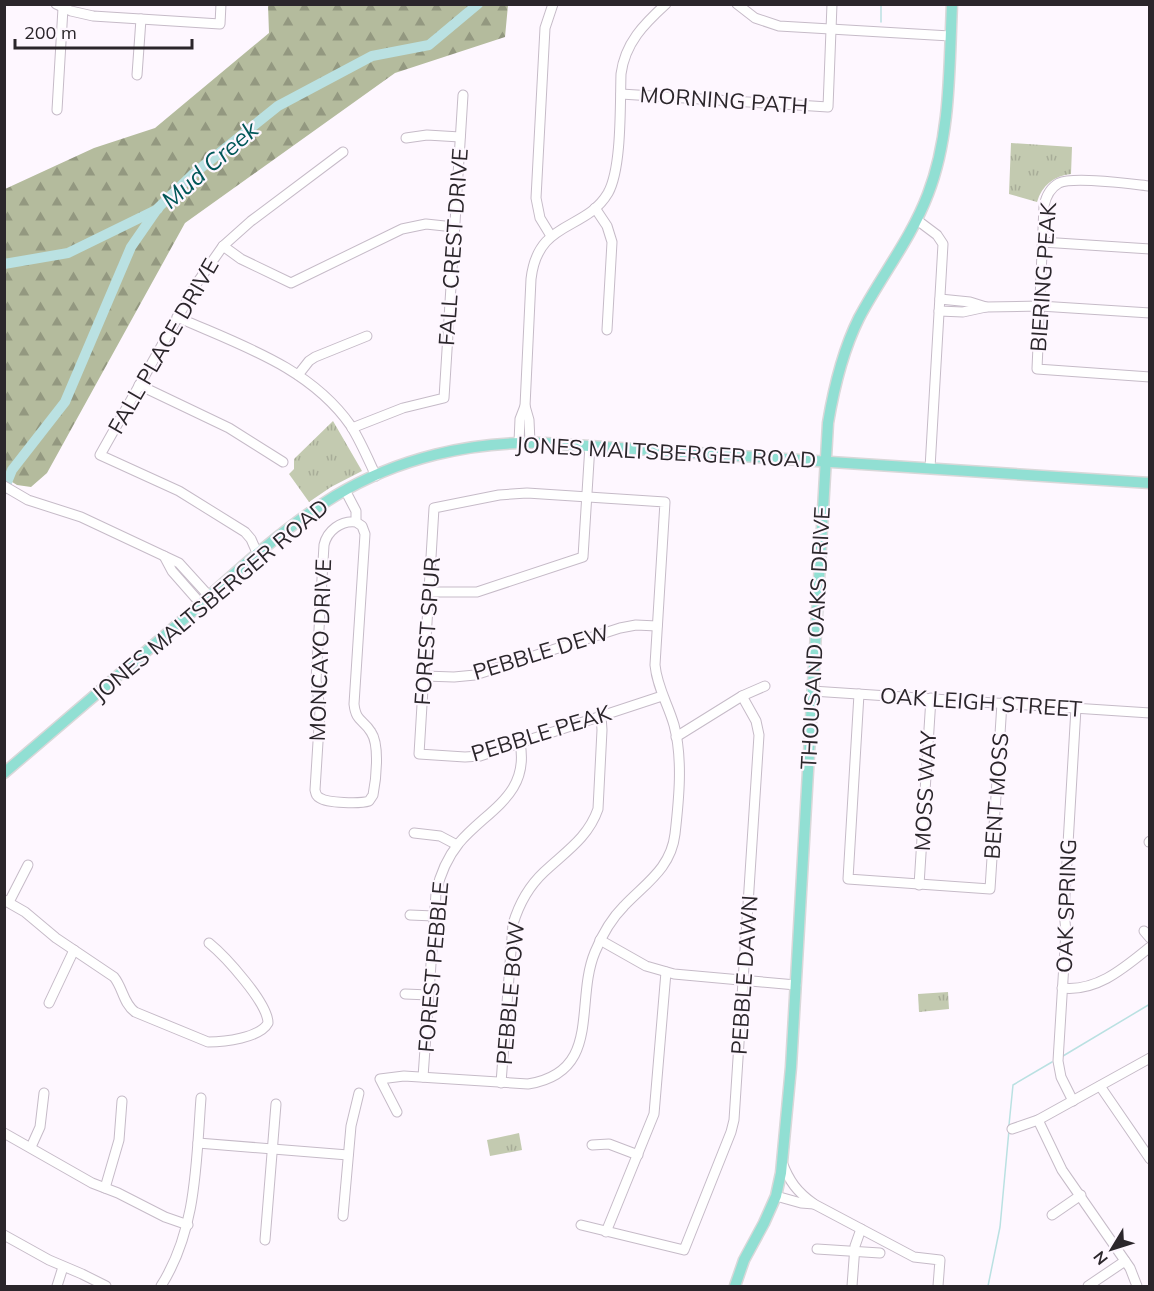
<svg xmlns="http://www.w3.org/2000/svg" width="1154" height="1291" font-family="Mulish,sans-serif">
	<style>
		.forest { fill: url(#forest-firs) }
		.park { fill: url(#park-tufts) }
		.lines { fill: none; stroke-linecap: round; stroke-linejoin: round }
		.stream { stroke: #bae1e2; stroke-width: 1.5 }
		.river { stroke: #bae1e2; stroke-width: 10 }
		.minor-casing { stroke: #c6bbc8; stroke-width: 11 }
		.major-casing { stroke: #d9d8d9; stroke-width: 13 }
		.minor { stroke: #fff; stroke-width: 9 }
		.major { stroke: #91dfd3; stroke-width: 10 }
		.labels { text-anchor: middle; stroke-width: 4.5; stroke-linejoin: round; paint-order: stroke }
		.street-label { font-size: 22px; fill: #2b262b; stroke: #fef7ff }
		.water-label { font-size: 24px; font-style: italic; fill: #005759; stroke: #fef7ff }
	</style>
	<defs>
		<pattern id="forest-firs" width="22" height="20" patternUnits="userSpaceOnUse" patternTransform="scale(1.5)"><rect width="22" height="20" fill="#b4bb9d"/><path d="M5 1l3.5 6h-7zM16 11l3.5 6h-7z" fill="#939880"/></pattern>
		<pattern id="park-tufts" width="24" height="20" patternUnits="userSpaceOnUse" patternTransform="scale(1.5)"><rect width="24" height="20" fill="#c3cab0"/><path d="M3 7l-1-3M5 7V3M7 7l1-3M15 17l-1-3M17 17v-4M19 17l1-3" fill="none" stroke="#a8ad98"/></pattern>
	</defs>
	<rect width="100%" height="100%" fill="#fef7ff"/>
	<polygon class="forest" points="268,5 508,5 505,37 395,73 185,223 47,473 31,487 17,485 4,477 5,189 94,148 155,128 269,33"/>
	<g class="park">
		<path d="M1011,143l61,4 -1,27c-17,2 -29,11 -34,28l-28,-8z"/>
		<polygon points="333,421 362,471 331,487 309,502 289,474 294,469 294,459"/>
		<polygon points="948,992 949,1009 919,1012 918,994"/>
		<polygon points="519,1133 522,1150 490,1156 487,1140"/>
	</g>
	<g class="lines">
		<g class="stream">
			<polyline points="881,22 881,4"/>
			<polyline points="1063,1056 1150,1004"/>
			<polyline points="1009,1125 1013,1085 1052,1062"/>
			<polyline points="988,1286 1000,1227 1009,1130"/>
		</g>
		<g class="river">
			<polyline points="4,264 68,253 158,209"/>
			<polyline points="4,490 12,470 65,402 131,247 158,208 192,175 278,106 372,56 429,45 478,4"/>
		</g>
		<defs>
			<g id="minor">
				<polyline points="56,4 71,11 93,16 220,24 221,4"/>
				<polyline points="737,4 755,18 779,26 950,36"/>
				<polyline points="137,75 141,19"/>
				<polyline points="621,94 828,107 832,4"/>
				<polyline points="57,110 63,8"/>
				<polyline points="406,138 427,135 460,137"/>
				<path d="M1150,186c-19,-2 -76,-10 -91,-3 -9,5 -13,13 -15,23l-7,163 113,8"/>
				<polyline points="595,208 607,226 612,242 607,330"/>
				<polyline points="917,220 937,235 943,244 930,468"/>
				<polyline points="551,236 540,218 536,198 545,28 553,4"/>
				<polyline points="1042,242 1150,249"/>
				<polyline points="223,246 241,259 291,283 402,229 426,224 454,227"/>
				<polyline points="940,299 970,302 986,307"/>
				<polyline points="939,311 963,312 986,307 1040,306 1150,313"/>
				<path d="M177,317c63,28 133,50 174,109 10,16 17,33 25,50"/>
				<polyline points="298,375 309,361 315,357 367,336"/>
				<polyline points="139,385 229,428 283,462"/>
				<polyline points="525,406 529,420 530,442"/>
				<polyline points="352,428 403,408 444,398 463,95"/>
				<path d="M519,442l1,-23 5,-13 6,-127c7,-60 54,-47 77,-86 14,-25 12,-89 13,-119 4,-31 23,-50 45,-70"/>
				<polyline points="4,486 28,500 81,517 179,563 209,596"/>
				<path d="M345,490l11,21v11c-15,-2 -29,9 -32,23l-8,135 4,30 -5,80c1,4 1,6 5,8 7,5 40,6 49,3l4,-6c3,-15 7,-50 -2,-63 -8,-13 -15,-10 -17,-28l11,-170 -3,-8 -6,-4"/>
				<polyline points="258,555 251,539 245,532 179,491 100,455 197,283 223,246 251,221 343,152"/>
				<polyline points="164,556 172,571 201,604"/>
				<polyline points="429,592 477,592 583,557 590,445"/>
				<polyline points="424,676 454,677 475,675 620,628 636,625 657,626"/>
				<polyline points="812,691 1150,713"/>
				<polyline points="859,694 848,879 990,889 1002,703"/>
				<polyline points="676,737 742,696 765,686"/>
				<polyline points="414,833 440,836 457,845"/>
				<polyline points="1149,842 1150,841"/>
				<polyline points="919,885 931,698"/>
				<path d="M4,900l21,12 31,26 58,39c9,11 9,26 21,35l73,30c16,0 52,-4 60,-19 0,-20 -43,-67 -59,-80"/>
				<polyline points="9,902 28,865"/>
				<polyline points="410,915 434,916"/>
				<polyline points="1144,931 1150,938"/>
				<polyline points="600,940 646,966 674,974 796,985"/>
				<path d="M1062,988c35,4 62,-20 88,-41"/>
				<polyline points="405,994 429,995"/>
				<polyline points="49,1003 74,950"/>
				<path d="M423,1077l13,-184c4,-19 11,-35 23,-50 28,-33 71,-48 61,-100"/>
				<path d="M501,1083l12,-159c6,-20 15,-37 31,-52 21,-20 44,-34 54,-63l4,-79 -1,-14"/>
				<polyline points="1100,1086 1150,1159"/>
				<polyline points="1073,1101 1061,1077 1058,1061 1066,931 1064,912 1076,708"/>
				<path d="M397,1112l-17,-33 24,-3 124,8c75,-12 46,-82 67,-132 7,-17 16,-33 29,-46 22,-23 47,-38 51,-72 4,-35 8,-75 -1,-109 -6,-21 -17,-38 -19,-60l10,-163 -138,-9 -28,2 -65,13 -15,246 46,3 15,-1 182,-60"/>
				<polyline points="1038,1120 1062,1170 1130,1268 1137,1286"/>
				<polyline points="1012,1129 1038,1120 1150,1058"/>
				<polyline points="4,1133 92,1183 118,1193 165,1217 188,1225"/>
				<polyline points="198,1143 348,1155"/>
				<polyline points="592,1145 609,1144 638,1155"/>
				<polyline points="31,1147 40,1127 44,1093"/>
				<path d="M782,1162c7,19 15,30 32,42l100,53 26,3 -2,26"/>
				<polyline points="105,1188 119,1140 122,1101"/>
				<polyline points="776,1196 801,1203 814,1204"/>
				<polyline points="1052,1215 1081,1195"/>
				<polyline points="343,1216 351,1126 359,1093"/>
				<polyline points="581,1225 684,1250 731,1132 734,1120 759,735 756,721 742,696"/>
				<polyline points="606,1232 654,1114 666,972"/>
				<polyline points="4,1235 49,1260 82,1274 106,1286"/>
				<polyline points="265,1240 276,1104"/>
				<polyline points="817,1249 880,1253"/>
				<polyline points="57,1286 63,1267"/>
				<path d="M161,1286c36,-57 35,-123 40,-188"/>
				<polyline points="852,1286 855,1246 861,1229"/>
				<polyline points="1088,1286 1125,1261"/>
			</g>
			<g id="major">
				<path d="M4,773c60,-52 120,-103 180,-154 48,-43 96,-89 151,-123 63,-38 136,-55 209,-53l606,40"/>
				<path d="M735,1286l9,-26 20,-37 12,-27 5,-23 10,-106 37,-644c6,-36 15,-73 31,-105 22,-42 52,-79 69,-124 23,-59 21,-127 24,-190"/>
			</g>
		</defs>
		<use href="#minor" class="minor-casing"/>
		<use href="#major" class="major-casing"/>
		<use href="#minor" class="minor"/>
		<use href="#major" class="major"/>
	</g>
	<g class="labels">
		<g class="street-label">
			<text transform="translate(724 100) rotate(4)" y="8">MORNING PATH</text>
			<text transform="translate(453 247) rotate(-86)" y="8">FALL CREST DRIVE</text>
			<text transform="translate(1043 277) rotate(-86)" y="8">BIERING PEAK</text>
			<text transform="translate(163 346) rotate(-60)" y="8">FALL PLACE DRIVE</text>
			<text transform="translate(666 452) rotate(3)" y="8">JONES MALTSBERGER ROAD</text>
			<text transform="translate(210 600) rotate(-40)" y="8">JONES MALTSBERGER ROAD</text>
			<text transform="translate(427 631) rotate(-86)" y="8">FOREST SPUR</text>
			<text transform="translate(815 638) rotate(-87)" y="8">THOUSAND OAKS DRIVE</text>
			<text transform="translate(320 650) rotate(-88)" y="8">MONCAYO DRIVE</text>
			<text transform="translate(541 652) rotate(-17)" y="8">PEBBLE DEW</text>
			<text transform="translate(981 702) rotate(4)" y="8">OAK LEIGH STREET</text>
			<text transform="translate(541 733) rotate(-17)" y="8">PEBBLE PEAK</text>
			<text transform="translate(925 791) rotate(-87)" y="8">MOSS WAY</text>
			<text transform="translate(996 796) rotate(-86)" y="8">BENT MOSS</text>
			<text transform="translate(1066 906) rotate(-88)" y="8">OAK SPRING</text>
			<text transform="translate(433 967) rotate(-85)" y="8">FOREST PEBBLE</text>
			<text transform="translate(744 975) rotate(-86)" y="8">PEBBLE DAWN</text>
			<text transform="translate(510 993) rotate(-85)" y="8">PEBBLE BOW</text>
		</g>
		<g class="water-label">
			<text transform="translate(210 165) rotate(-41)" y="8">Mud Creek</text>
		</g>
	</g>
	<rect width="1154" height="1291" fill="none" stroke="#2b262b" stroke-width="12"/>
	<g transform="translate(1112 1249) rotate(232)" stroke="#fef7ff" stroke-width="4.5" paint-order="stroke">
	<path d="M0-4.5L10 22L0 15L-10 22Z" fill="#2b262b"/>
	<text y="-9" font-size="16" font-weight="bold" text-anchor="middle" fill="#2b262b">N</text>
	</g>
	<path d="M15 39v9h177v-9" fill="none" stroke="#2b262b" stroke-width="3"/>
	<text x="24" y="39" font-size="18" fill="#2b262b" stroke="#fef7ff" stroke-width="4.5" paint-order="stroke">200 m</text>
</svg>
